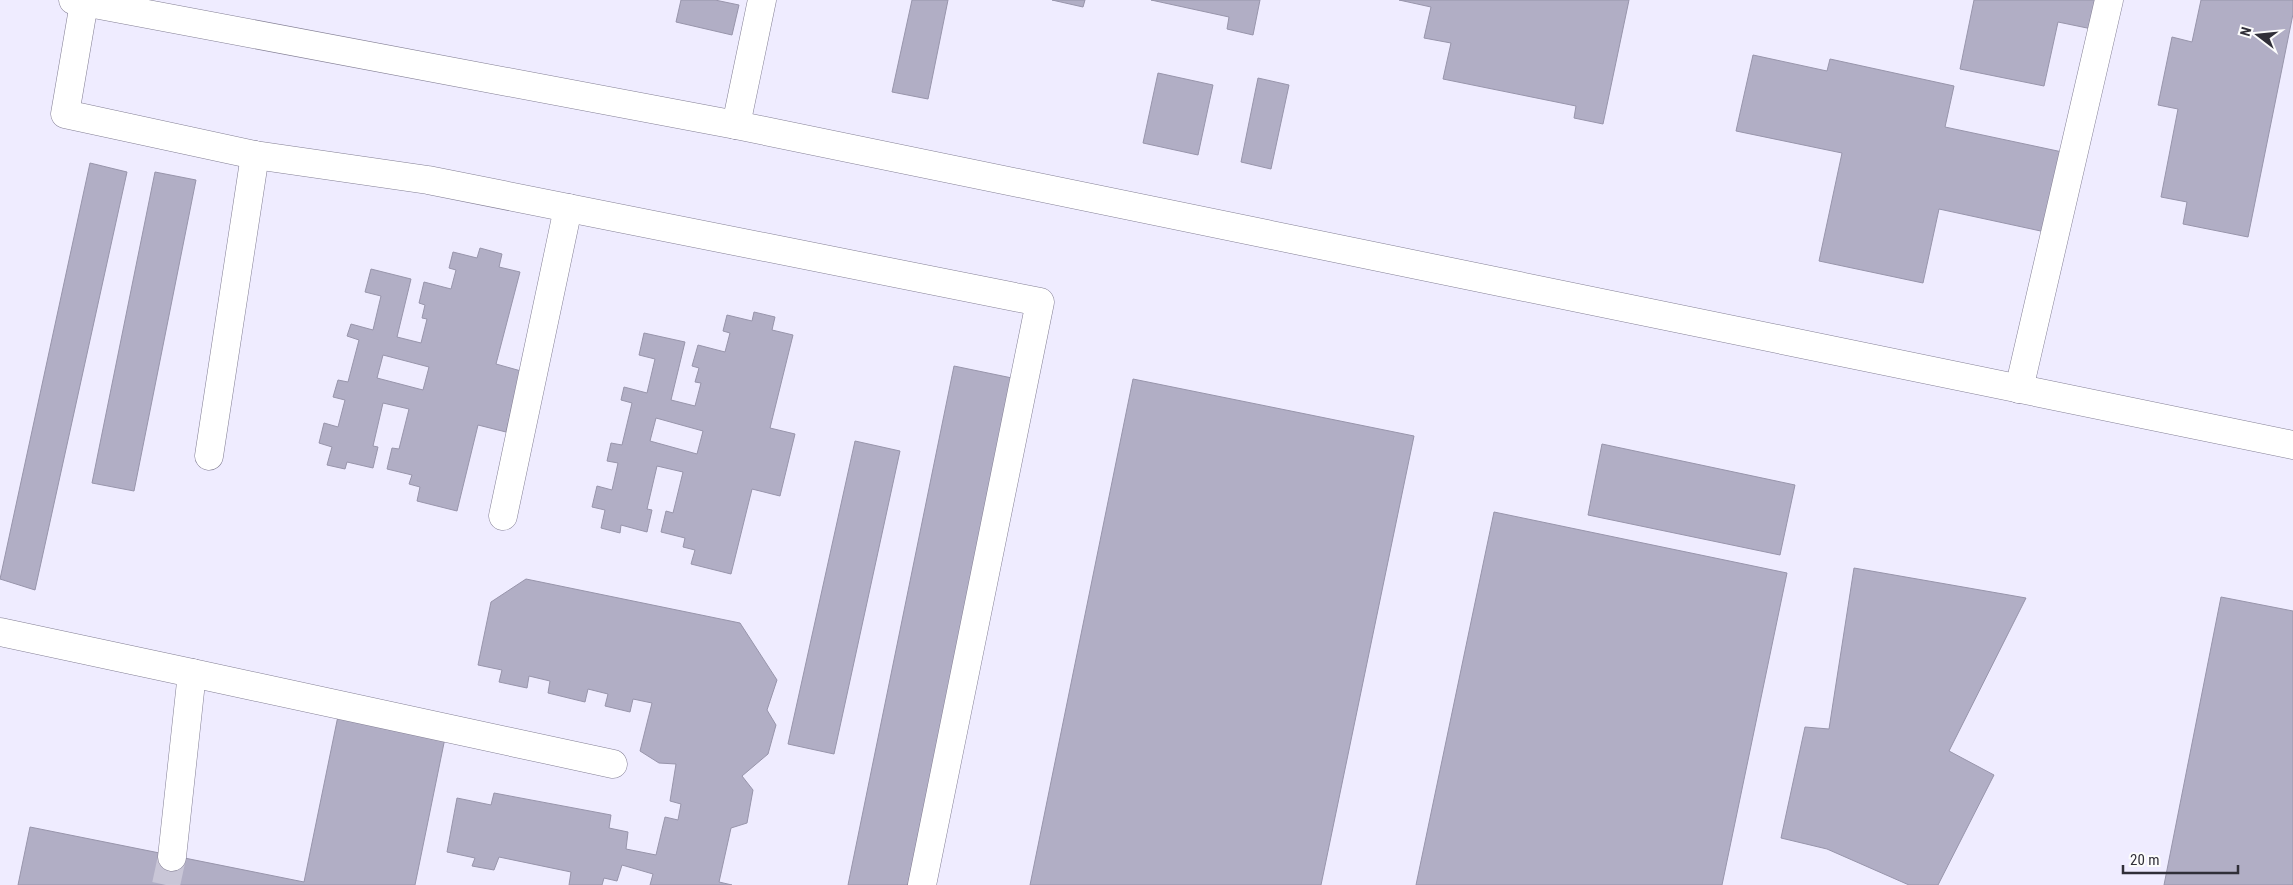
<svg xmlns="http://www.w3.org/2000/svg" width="2293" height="885" font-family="'Roboto Condensed',sans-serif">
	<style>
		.building { fill: #b1aec5; stroke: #9895ab; fill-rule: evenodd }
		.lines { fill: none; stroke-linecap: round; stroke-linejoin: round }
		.minor-tunnel { stroke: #c9c6d7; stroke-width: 28; stroke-dasharray: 28 14; stroke-linecap: butt }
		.minor-casing { stroke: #837f94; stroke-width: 29 }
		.minor { stroke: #fff; stroke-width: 28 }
	</style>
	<rect width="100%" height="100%" fill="#efecff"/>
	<g class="building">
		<polygon points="681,0 715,0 739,5 732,35 676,22"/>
		<polygon points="912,0 948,0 928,99 892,92"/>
		<polygon points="1052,0 1085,0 1083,7"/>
		<polygon points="1151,0 1260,0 1253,35 1227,29 1229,17"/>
		<polygon points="1399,0 1629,0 1603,124 1574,118 1576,106 1443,79 1451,43 1424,38 1431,7"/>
		<polygon points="1974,0 2098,0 2092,29 2058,22 2044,86 1960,69"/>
		<polygon points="2201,0 2293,0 2293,14 2248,237 2183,224 2187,202 2161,197 2178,109 2158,105 2172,37 2192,42"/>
		<polygon points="1753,55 1827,71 1830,59 1954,86 1945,127 2067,153 2050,233 1939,209 1923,283 1819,261 1842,153 1736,131"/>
		<polygon points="1158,73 1213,85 1198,155 1143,143"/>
		<polygon points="1258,78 1289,85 1271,169 1241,162"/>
		<polygon points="90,163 127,172 35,590 0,579"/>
		<polygon points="155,172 196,180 134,491 92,483"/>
		<path d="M480,248l22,6 -3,13 21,5 -24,92 25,7 -15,61 -28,-7 -21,86 -40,-10 3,-14 -11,-3 3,-9 -25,-6 5,-21 7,1 10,-40 -26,-6 -10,43 5,1 -5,21 -26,-6 -2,7 -18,-4 5,-18 -13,-4 5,-20 14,4 7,-27 -12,-3 5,-17 10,2 11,-42 -12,-4 4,-12 22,6 8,-34 -16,-4 6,-23 40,10 -14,58 24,6 6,-24 -5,-1 3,-13 -6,-2 5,-21 27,7 5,-19 -7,-2 4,-16 24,6zM383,355l46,12 -6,23 -46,-12z"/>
		<path d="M754,312l21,5 -3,13 21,5 -23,93 25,6 -15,62 -28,-7 -21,85 -40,-10 4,-14 -12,-3 2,-9 -24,-6 5,-21 7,2 10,-41 -26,-6 -10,43 5,1 -5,22 -26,-7 -1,8 -19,-5 4,-18 -13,-3 5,-21 15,4 6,-27 -11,-2 4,-18 11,2 10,-42 -11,-3 3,-13 23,6 8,-34 -16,-4 5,-22 41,9 -14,58 24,6 6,-23 -6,-1 4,-14 -7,-2 6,-21 27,7 5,-19 -7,-2 4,-16 25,6zM656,418l47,13 -6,23 -47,-13z"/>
		<polygon points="954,366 1012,378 908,885 848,885"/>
		<polygon points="1133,379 1414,436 1321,885 1030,885"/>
		<polygon points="855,441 900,451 834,754 788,744"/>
		<polygon points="1602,444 1795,485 1780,555 1588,515"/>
		<polygon points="1494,512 1787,573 1722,885 1416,885"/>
		<polygon points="1854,568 2026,598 1949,751 1994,775 1938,885 1909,885 1827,849 1781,838 1805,727 1829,729"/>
		<polygon points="526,579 740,623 777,680 767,710 776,725 768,754 742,776 753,790 747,823 731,828 719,882 732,885 650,885 653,874 622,865 617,881 604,878 602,885 569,885 571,872 499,857 494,870 472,866 475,858 447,852 457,798 491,805 494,793 611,815 609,828 628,832 626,849 656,855 665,817 678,820 681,804 670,801 676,764 659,763 640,751 652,703 633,699 630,712 605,706 608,694 588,689 585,702 548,693 550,681 529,676 527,688 499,682 502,670 478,665 491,602"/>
		<polygon points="2221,597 2293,611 2293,885 2164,885"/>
		<polygon points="338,716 445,738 415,885 18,885 30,827 304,882"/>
	</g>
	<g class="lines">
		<polyline class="minor-tunnel" points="166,885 172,857"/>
		<defs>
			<g id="minor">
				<polyline points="73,0 736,125 2293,445"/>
				<polyline points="84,3 65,114 255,155 428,180 1040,302 922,885"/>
				<polyline points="736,125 762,0"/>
				<polyline points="2019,389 2109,0"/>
				<polyline points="209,456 255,155"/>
				<polyline points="503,516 568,208"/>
				<polyline points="0,632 192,673 172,857"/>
				<polyline points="192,673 613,764"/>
			</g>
		</defs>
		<use href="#minor" class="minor-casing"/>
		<use href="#minor" class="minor"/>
	</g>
	<g transform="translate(2258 35) rotate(286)" stroke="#fcfcfc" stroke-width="4" paint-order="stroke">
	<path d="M0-4L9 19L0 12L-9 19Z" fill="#302f38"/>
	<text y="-8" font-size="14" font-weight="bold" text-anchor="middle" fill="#302f38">N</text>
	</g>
	<path d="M2123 865v8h115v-8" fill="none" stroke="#302f38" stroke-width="2.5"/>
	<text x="2130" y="865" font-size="15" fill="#302f38" stroke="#fcfcfc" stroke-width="4" paint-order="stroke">20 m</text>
</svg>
